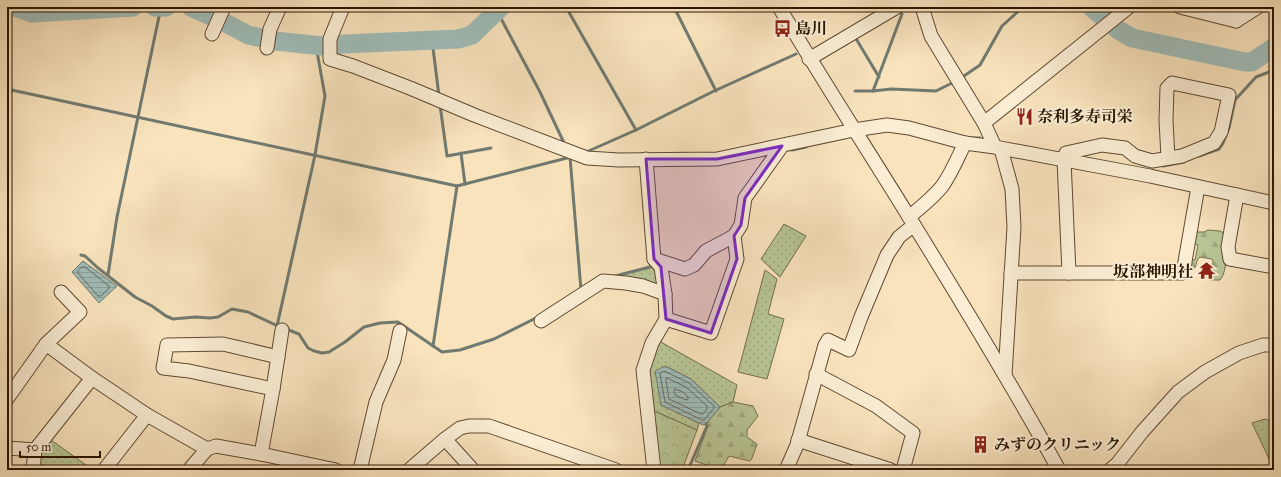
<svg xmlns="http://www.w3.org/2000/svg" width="1281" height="477" font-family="'IM FELL Great Primer','Noto Serif JP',serif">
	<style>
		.grass { fill: url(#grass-dots); stroke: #726e4c }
		.forest { fill: url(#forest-firs); stroke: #726e4c }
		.park { fill: url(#park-crowns); stroke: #726e4c }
		.water { fill: url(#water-rules); stroke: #717a70 }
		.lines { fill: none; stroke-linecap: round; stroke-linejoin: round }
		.shore { stroke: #666a5e; stroke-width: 1 }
		.stream { stroke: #717a70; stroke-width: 3 }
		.river { stroke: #a0bdb9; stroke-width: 19 }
		.minor-casing { stroke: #5e4931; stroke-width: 15 }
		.minor { stroke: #faedd4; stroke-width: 13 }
		.marked { fill: #7b2cbf; fill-opacity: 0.2; stroke: #7b2cbf; stroke-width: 3; stroke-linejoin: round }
		.labels { text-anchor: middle; stroke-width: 4; stroke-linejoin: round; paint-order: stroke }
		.poi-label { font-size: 16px; font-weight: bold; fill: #2b1602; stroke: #faedd4; text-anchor: start }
	</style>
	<defs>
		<pattern id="grass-dots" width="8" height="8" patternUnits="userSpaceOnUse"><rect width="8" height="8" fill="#b8c595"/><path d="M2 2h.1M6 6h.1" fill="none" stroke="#9ea87f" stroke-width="1.8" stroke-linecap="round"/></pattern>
		<pattern id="forest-firs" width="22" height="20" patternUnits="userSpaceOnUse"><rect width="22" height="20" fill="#b8c595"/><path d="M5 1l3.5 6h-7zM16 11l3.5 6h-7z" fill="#9ea87f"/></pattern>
		<pattern id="park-crowns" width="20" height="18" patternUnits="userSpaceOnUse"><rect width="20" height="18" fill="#b8c595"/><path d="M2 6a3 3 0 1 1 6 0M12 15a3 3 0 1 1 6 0" fill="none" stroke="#9ea87f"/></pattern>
		<pattern id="water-rules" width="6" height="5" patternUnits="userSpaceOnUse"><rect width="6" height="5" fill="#a0bdb9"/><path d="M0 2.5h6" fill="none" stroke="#8aa29d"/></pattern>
	</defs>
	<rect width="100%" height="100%" fill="#f8e3bd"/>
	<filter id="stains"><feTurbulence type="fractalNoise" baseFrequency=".005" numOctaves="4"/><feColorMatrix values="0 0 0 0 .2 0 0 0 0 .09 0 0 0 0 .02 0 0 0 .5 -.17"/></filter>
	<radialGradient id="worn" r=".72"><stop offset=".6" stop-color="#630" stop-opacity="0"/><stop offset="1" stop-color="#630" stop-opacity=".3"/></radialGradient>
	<g class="grass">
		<polygon points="784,224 806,236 780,277 761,259"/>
		<polygon points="655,265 660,289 606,278"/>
		<polygon points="765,270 777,279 768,314 784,319 767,379 738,372"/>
		<polygon points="659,341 737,385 733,402 720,407 691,379 665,366 661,405 699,423 697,430 652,410 647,369"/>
		<polygon points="1265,419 1274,422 1274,469 1252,423"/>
		<polygon points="51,440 93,470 38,470 38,456"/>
	</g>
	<g class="forest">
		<path d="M1208,230l12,1 4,2c1,13 5,37 -4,47h-10l-3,-3v-3l5,-1 1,-12 -1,-2 -12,-2c-4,3 -3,8 -6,12l-4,1v-11l5,1 3,-15 -5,-1 3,-12h8z"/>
		<polygon points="733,402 753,406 758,416 747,430 747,437 757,444 752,458 750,461 729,456 721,470 695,461 708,426 706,424 720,407"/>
	</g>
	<polygon class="park" points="652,410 697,430 682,470 660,470"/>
	<g class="water">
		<polygon points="83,261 117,286 99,303 72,272"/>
		<polygon points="665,366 691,379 720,407 706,424 703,425 661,405 655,371"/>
	</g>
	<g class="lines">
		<g class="shore">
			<polygon points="82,267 85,267 109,286 109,288 101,296 98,296 78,273 78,271"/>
			<polygon points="664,371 689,383 714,406 714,408 704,420 702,420 665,402 660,374"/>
			<polygon points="667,378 686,387 707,406 707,409 703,414 701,414 669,399 666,380"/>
			<polygon points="675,389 683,392 688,397 688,399 686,400 675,395 674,391"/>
		</g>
		<g class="stream">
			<polyline points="566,7 636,130"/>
			<polyline points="674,7 716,91"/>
			<polyline points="497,11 540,92 565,145"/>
			<polyline points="855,37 879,77"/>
			<polyline points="432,40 439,96"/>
			<polyline points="961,78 980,65 1002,26 1023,7"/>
			<polyline points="7,89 457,186 571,157"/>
			<polyline points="855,91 873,91 891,89 936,91 954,82"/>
			<polyline points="873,91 902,14"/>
			<polyline points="440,105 447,156 491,148"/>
			<polyline points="973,138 980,138"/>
			<polyline points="792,150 806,147"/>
			<polyline points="461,153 465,184"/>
			<polyline points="584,153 636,130 712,92 796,54"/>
			<polyline points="1199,156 1219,149 1223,143 1229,128 1235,100 1256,77 1274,70"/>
			<polyline points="570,157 581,290"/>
			<polyline points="1163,166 1184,162"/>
			<polyline points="81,255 85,256 98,268 135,297 152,306 166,316 173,319 195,317 210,318 218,317 232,309 248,312 280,327"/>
			<polyline points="108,275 117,217 161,7"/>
			<polyline points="615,276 654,266"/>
			<polyline points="277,326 315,155 325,96 316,46"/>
			<polyline points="286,329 299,334 308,348 314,351 322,353 329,352 345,342 364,327 380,323 398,322 442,352 460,350 494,339 538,317"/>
			<polyline points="433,346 457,186"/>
			<polyline points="688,470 707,426 706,424"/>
		</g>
		<g class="river">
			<polyline points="15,7 32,13 133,7"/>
			<polyline points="155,7 166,7"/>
			<polyline points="191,7 220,20 248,35 275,41 323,46 344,44 458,39 472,35 501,7"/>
			<polyline points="1091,7 1117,29 1132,38 1245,62 1252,62 1274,47"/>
		</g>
		<defs>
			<g id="minor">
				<polyline points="343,7 330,39 330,59 353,66 410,88 474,115 587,158 619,160 717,159 854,130 887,125 909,128 965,143 995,147 1150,176 1274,203"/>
				<path d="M779,7c44,74 90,145 135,218 50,81 99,162 145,245"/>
				<polyline points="922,7 931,36 984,123 995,147"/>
				<polyline points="1180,7 1236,21 1258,7"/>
				<polyline points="1231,7 1236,21"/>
				<polyline points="212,34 224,7"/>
				<polyline points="267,48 270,29 280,7"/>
				<polyline points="809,59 897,7"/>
				<polyline points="984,123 1129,7"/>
				<polyline points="1001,149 1012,189 1014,227 1005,375"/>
				<polyline points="646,159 654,259 661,267 665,294 666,319 652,343 643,370 654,470"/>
				<polyline points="1237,195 1228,247 1230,259 1274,267"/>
				<path d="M909,217c12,-10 25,-20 34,-32 9,-13 15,-28 22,-42"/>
				<polyline points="654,259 685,269 694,265 706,251 734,236 741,225 745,198 782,146"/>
				<polyline points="1011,273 1183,273 1198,187"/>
				<polyline points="1069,273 1064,160 1066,153 1102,145 1125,148 1135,156 1152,161 1182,156 1214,143 1221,132 1229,95 1172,83 1167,88 1166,120 1168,158"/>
				<polyline points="666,319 711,333 737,259 734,236"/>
				<polyline points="541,321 603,281 626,283 643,286 665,294"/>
				<polyline points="46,344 80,312 61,292"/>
				<polyline points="816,374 876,406 913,433 903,470"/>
				<polyline points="273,389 189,371 163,368 167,345 223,344 278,357"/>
				<polyline points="7,399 46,344 92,378 147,415 207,449"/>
				<polyline points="445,439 473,470"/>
				<polyline points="798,440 891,470"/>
				<polyline points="7,448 35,450"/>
				<polyline points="261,454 273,389 282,330"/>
				<polyline points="33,470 35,450 92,378"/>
				<polyline points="104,470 147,415"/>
				<polyline points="189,470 207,449 216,446 261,454 336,470"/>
				<polyline points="360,470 376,402 394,360 400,331"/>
				<polyline points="409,470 445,439 460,428 469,426 489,426 616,470"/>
				<polyline points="786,470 797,445 825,345 828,340 849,350 861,317 887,255 899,237 914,225"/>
				<polyline points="1110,470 1117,464 1142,432 1178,392 1205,372 1239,353 1263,345 1274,345"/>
			</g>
		</defs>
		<use href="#minor" class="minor-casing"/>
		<use href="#minor" class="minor"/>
	</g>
	<path class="marked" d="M782,146l-37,52 -4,27 -7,11 3,23 -26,74 -45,-14 -5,-52 -7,-8 -8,-100h71z"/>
	<defs>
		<symbol id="bus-bare" viewBox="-9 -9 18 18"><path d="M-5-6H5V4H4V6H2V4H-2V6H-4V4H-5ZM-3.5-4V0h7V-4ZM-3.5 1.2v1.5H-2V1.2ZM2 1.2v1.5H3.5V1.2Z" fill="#8f2418" stroke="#faedd4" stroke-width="2.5" paint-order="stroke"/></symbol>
		<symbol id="restaurant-bare" viewBox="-9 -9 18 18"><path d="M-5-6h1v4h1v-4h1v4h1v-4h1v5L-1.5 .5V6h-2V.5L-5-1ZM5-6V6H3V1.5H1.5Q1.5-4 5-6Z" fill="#8f2418" stroke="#faedd4" stroke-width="2.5" paint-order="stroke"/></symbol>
		<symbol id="temple-bare" viewBox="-9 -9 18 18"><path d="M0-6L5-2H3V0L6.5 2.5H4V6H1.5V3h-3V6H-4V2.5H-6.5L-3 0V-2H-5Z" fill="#8f2418" stroke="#faedd4" stroke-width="2.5" paint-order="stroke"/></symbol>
		<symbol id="building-bare" viewBox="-9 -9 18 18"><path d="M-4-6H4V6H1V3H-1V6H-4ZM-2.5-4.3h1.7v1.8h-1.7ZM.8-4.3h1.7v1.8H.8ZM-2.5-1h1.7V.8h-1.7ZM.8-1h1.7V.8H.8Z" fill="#8f2418" stroke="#faedd4" stroke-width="2.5" paint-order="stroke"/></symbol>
	</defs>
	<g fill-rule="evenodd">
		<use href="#bus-bare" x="770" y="16" width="25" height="25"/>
		<use href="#restaurant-bare" x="1012" y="104" width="25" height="25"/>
		<use href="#temple-bare" x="1194" y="258" width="25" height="25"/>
		<use href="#building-bare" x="968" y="432" width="25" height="25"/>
	</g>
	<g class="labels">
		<g class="poi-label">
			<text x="795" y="34">島川</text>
			<text x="1037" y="122">奈利多寿司栄</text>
			<text x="1193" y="277" text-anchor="end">坂部神明社</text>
			<text x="994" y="450">みずのクリニック</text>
		</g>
	</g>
	<rect width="1281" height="477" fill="none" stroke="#f8e3bd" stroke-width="24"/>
	<rect x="8" y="8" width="1265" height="461" fill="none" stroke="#2b1602" stroke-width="2"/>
	<rect x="12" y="12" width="1257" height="453" fill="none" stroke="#2b1602"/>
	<path d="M20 451v6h80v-6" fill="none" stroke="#2b1602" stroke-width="2"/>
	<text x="26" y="451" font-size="12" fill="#2b1602" stroke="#faedd4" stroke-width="3" paint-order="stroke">50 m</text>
	<rect width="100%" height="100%" filter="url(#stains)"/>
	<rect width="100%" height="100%" fill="url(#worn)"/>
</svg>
